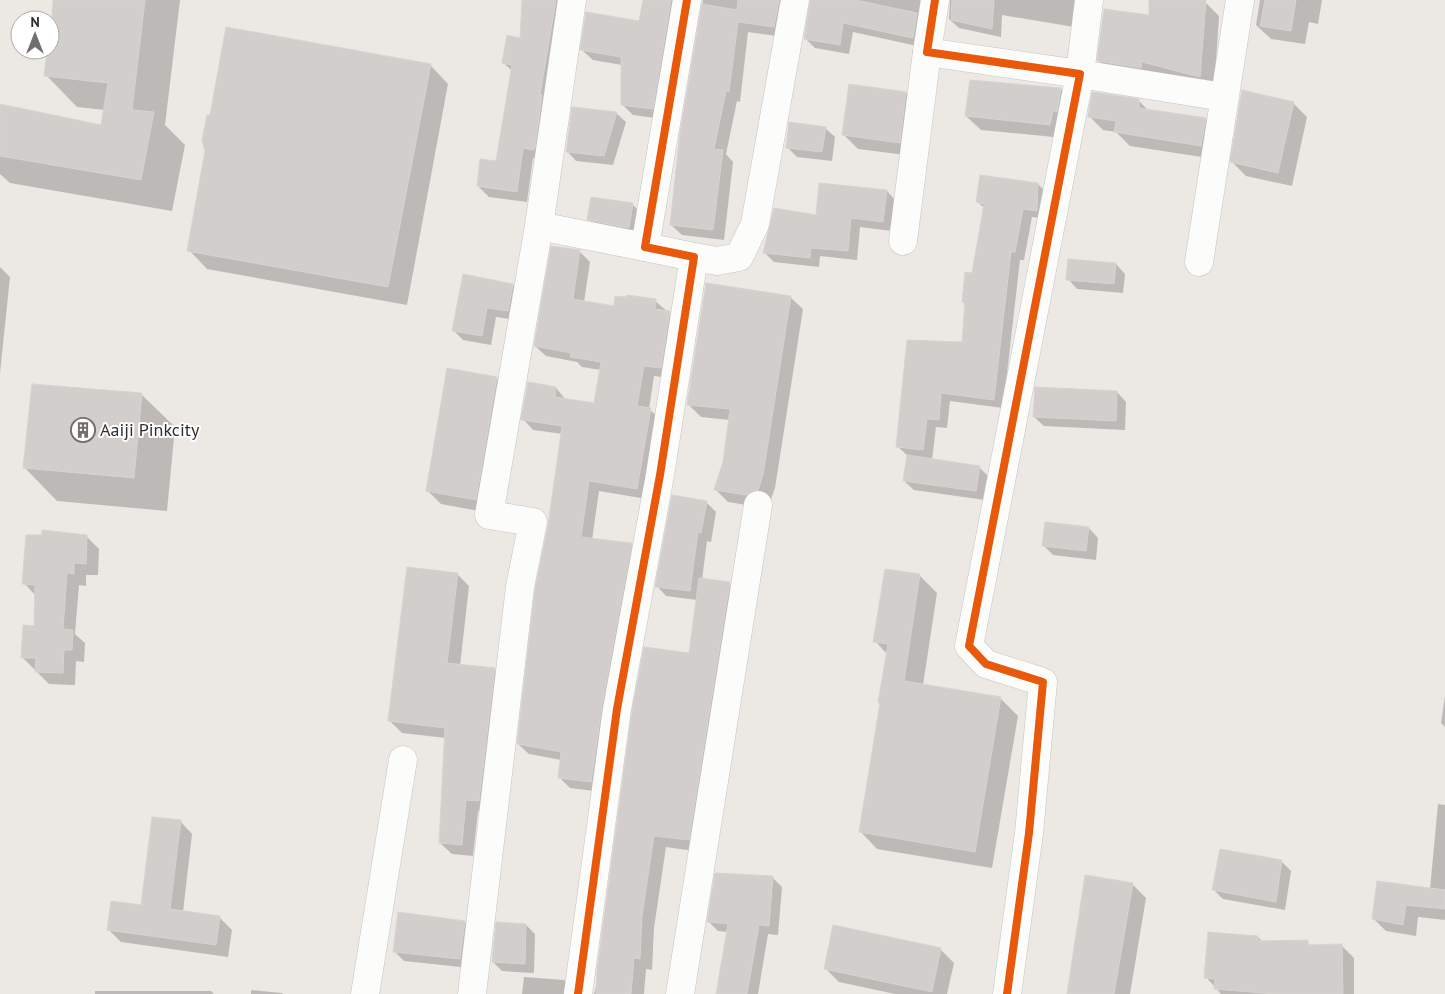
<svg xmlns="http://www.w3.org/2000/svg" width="1445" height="994" font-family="'PT Sans',sans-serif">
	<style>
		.shadow { fill: #0003 }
		.building { fill: #d1cecb; stroke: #d7d4d0 }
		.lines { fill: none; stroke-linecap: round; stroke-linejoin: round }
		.minor-casing { stroke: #c5c4c5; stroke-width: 29 }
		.minor { stroke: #fcfcfb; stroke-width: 28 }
		.cycleway-casing { stroke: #fff; stroke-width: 11 }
		.cycleway { stroke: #e8590c; stroke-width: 8 }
		.labels { text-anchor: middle; stroke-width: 4; stroke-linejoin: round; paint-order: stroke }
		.poi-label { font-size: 18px; fill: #2e2e2e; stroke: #fff; text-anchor: start }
	</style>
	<rect width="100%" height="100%" fill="#ece8e4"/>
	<g class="shadow">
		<polygon points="54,0 180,0 165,125 185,145 172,211 10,183 0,174 0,106 102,127 105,110 77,107 46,75"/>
		<polygon points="524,0 572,0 544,160 533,158 527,202 489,197 478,186 497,162 512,71 503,62 521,39"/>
		<polygon points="644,0 686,0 663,119 633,115 622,104 622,65 593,60 582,50 640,22"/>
		<polygon points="703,0 785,0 785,37 748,32 740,102 737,101 726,154 733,162 724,240 682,235 671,225 682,133"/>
		<polygon points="811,0 932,0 922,47 853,32 849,54 815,48 805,38"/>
		<polygon points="950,0 1084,0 1080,28 1002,15 1001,37 959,28 949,19"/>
		<polygon points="1150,0 1205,2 1219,16 1214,91 1113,75 1099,61 1150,16"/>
		<polygon points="1260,0 1322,0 1318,24 1309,22 1305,44 1271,39 1256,25"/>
		<polygon points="430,65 448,84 407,305 207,269 189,250"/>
		<polygon points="971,82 1061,89 1075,103 1064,138 981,130 966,116"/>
		<polygon points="906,93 920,107 914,156 858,149 843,134"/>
		<polygon points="1139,101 1149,111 1205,119 1219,134 1215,159 1130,146 1116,132 1103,130 1089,116"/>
		<polygon points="1293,103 1307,117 1292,186 1246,176 1232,162"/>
		<polygon points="616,113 626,122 613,165 576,161 567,151"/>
		<polygon points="825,128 835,137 832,161 797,157 787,147"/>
		<polygon points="820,184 887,191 896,201 892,231 860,227 857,260 820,256 819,267 774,262 765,253 817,216"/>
		<polygon points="1038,184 1047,193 1046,219 1032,217 1024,260 1020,260 1003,408 950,401 947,428 936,427 932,460 979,467 988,476 985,500 914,490 904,481 908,456 897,446 963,343 966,305 963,302 973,274 985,209 978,202"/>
		<polygon points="632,204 642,214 638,237 598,229 589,219"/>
		<polygon points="579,251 590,262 584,302 615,308 655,301 680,322 671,378 654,376 649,409 661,420 647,499 599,491 592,540 631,544 642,555 602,792 570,788 559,777 561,760 529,754 518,744 563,434 533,430 523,419 556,388 566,400 596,404 601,370 582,367 577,362 546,356 535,346"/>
		<polygon points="1116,264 1125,274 1123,293 1077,289 1068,279"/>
		<polygon points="0,267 10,277 0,373"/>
		<polygon points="513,285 522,294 518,320 496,317 491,345 463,340 454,331"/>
		<polygon points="790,297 803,309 775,488 770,502 759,507 728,502 716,490 724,462 730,420 701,417 688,404"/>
		<polygon points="496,378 511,392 490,513 441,504 427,490"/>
		<polygon points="1117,392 1126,402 1125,430 1044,426 1034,417"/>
		<polygon points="141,394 175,427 167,511 57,501 24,467"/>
		<polygon points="706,502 716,512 711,542 707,541 702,580 729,584 741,596 701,852 666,847 654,928 652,970 646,969 644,994 594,994 690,655 697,600 666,596 657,586"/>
		<polygon points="1089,528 1098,538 1096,560 1053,555 1044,546"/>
		<polygon points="87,537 99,549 98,575 86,575 86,586 79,585 75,634 85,643 84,662 76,661 75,685 49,684 22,657 35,627 36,596 24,583"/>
		<polygon points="457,574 469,586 460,666 494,669 506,681 491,812 478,811 473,856 452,854 440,843 446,738 402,733 390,721"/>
		<polygon points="919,575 937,593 923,685 1000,698 1018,716 992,868 877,849 860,831 881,704 887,654 875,641"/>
		<polygon points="1445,696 1445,727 1441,723"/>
		<polygon points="1438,804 1445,805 1445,920 1418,917 1416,936 1386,931 1373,918 1430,889"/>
		<polygon points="180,821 192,834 183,912 219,917 232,930 228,957 121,942 108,929 142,907"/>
		<polygon points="1281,861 1291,871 1285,910 1223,899 1214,890"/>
		<polygon points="773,878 782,887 778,935 768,934 758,994 717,994 728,932 718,931 709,922"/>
		<polygon points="1132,884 1146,898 1130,994 1069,994"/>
		<polygon points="399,913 464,922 474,932 470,968 404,961 394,951"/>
		<polygon points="526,925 535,934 534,973 502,971 493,962"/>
		<polygon points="834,926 941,950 954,963 947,994 895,994 839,982 825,968"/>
		<polygon points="1258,937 1263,942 1307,942 1311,946 1341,945 1354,958 1354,994 1221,994 1206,977"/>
		<polygon points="524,977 564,980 576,994 522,994"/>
		<polygon points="251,990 282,993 283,994 251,994"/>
		<polygon points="95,991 211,991 214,994 95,994"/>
	</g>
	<g class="building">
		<polygon points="53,0 145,0 132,110 154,112 141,180 0,156 0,104 101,125 108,83 44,76 47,50 50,50"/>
		<polygon points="522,0 556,0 540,95 542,95 535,148 533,150 523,148 517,192 477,186 480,159 496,161 512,65 502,63 507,35 520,38"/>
		<polygon points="643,0 671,0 653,109 621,105 621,57 580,50 586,12 639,21"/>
		<polygon points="738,0 779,0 774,27 738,22 729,92 726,91 714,149 723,150 713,230 670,225 680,133 702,4 737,10"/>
		<polygon points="810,0 856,0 917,13 913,38 843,23 840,45 804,39"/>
		<polygon points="952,0 994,0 992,29 951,20"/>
		<polygon points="1149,0 1206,0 1200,77 1142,62 1141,68 1097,61 1104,9 1149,15"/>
		<polygon points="1265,0 1296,0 1291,31 1260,26"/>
		<polygon points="226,27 431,64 388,287 187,251 205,151 202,140 207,115 210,115"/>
		<polygon points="970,80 1061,88 1057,112 1053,111 1050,125 965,116"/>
		<polygon points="849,84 906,92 900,143 842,135"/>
		<polygon points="1242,90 1294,102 1278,173 1230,162"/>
		<polygon points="1092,92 1139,99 1139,108 1206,118 1201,146 1114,132 1116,121 1088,117"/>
		<polygon points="572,107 617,112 604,156 566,152"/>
		<polygon points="789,122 826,127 822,152 786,148"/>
		<polygon points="980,175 1038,183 1037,211 1023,209 1015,252 1011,252 994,400 941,393 939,420 927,419 923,450 896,447 907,340 962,342 965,303 962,302 965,272 972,273 984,204 976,202"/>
		<polygon points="819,183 887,190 883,222 851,218 848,251 811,248 810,258 763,253 774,208 816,215"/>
		<polygon points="591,197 633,203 629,228 587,220"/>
		<polygon points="551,246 580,250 573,299 614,306 615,296 626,297 627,295 656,299 655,309 670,311 661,368 644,366 637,406 651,408 637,489 589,481 581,537 632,543 602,706 591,782 558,778 561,752 517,744 535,589 548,525 562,426 521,420 528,382 556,387 555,397 594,403 601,362 570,357 571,353 534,346"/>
		<polygon points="1068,259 1116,263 1114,284 1066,280"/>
		<polygon points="463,274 513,284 508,311 487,308 482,336 452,331"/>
		<polygon points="706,283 791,296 763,475 758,490 746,495 714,490 723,462 730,409 687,405"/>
		<polygon points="447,368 497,377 476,500 426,491"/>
		<polygon points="32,384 142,393 134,478 23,468"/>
		<polygon points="1035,387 1117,391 1116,421 1033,417"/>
		<polygon points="907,455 980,466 976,491 903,481"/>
		<polygon points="672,495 707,501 701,533 698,532 690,591 655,587"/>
		<polygon points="1045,522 1089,527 1086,551 1042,546"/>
		<polygon points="42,530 87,535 86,564 74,563 74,574 67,573 63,629 73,630 72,650 64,650 63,673 35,672 36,658 21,658 23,625 34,626 35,585 22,584 26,535 42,535"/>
		<polygon points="407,567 458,573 447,663 495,668 479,801 466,800 462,845 439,843 445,728 388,721"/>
		<polygon points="885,569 920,574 904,681 1001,697 975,852 859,832 880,703 878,703 888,644 873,642"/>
		<polygon points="699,578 730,582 689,840 654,836 642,916 640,959 634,958 631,994 596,994 597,970 632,711 644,647 689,653"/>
		<polygon points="152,817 181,820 170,909 220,916 216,945 107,930 111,901 141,905"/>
		<polygon points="1220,849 1282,860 1276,902 1212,890"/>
		<polygon points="715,873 773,876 769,926 759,925 747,994 716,994 728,924 707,922"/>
		<polygon points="1085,875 1133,883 1114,994 1067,994"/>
		<polygon points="1377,881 1445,890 1445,909 1406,905 1403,925 1372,919"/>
		<polygon points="398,912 465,921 460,959 393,952"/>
		<polygon points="496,922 526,924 525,964 492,962"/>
		<polygon points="833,925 941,948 932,992 824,969"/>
		<polygon points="1208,932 1258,936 1258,941 1308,940 1308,945 1342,944 1343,994 1274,994 1214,989 1215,979 1204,978"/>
	</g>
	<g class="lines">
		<defs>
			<g id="minor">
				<polyline points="572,0 539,226 645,247"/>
				<polyline points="935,0 927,52 1080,74 969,646 986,664 1043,682 1029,833 1007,994"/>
				<polyline points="1089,0 1080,74 1223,97"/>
				<polyline points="903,241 927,52"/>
				<polyline points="694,257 717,261 739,257 755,224 795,0"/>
				<polyline points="1199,262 1240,0"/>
				<polyline points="365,994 403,760"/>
				<polyline points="472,994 520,587 533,522 489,515 539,226"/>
				<polyline points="578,994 617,709 660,475 694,257 645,247 687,0"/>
				<polyline points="680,994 758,505"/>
			</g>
		</defs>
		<use href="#minor" class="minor-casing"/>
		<use href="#minor" class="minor"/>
		<defs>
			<g id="cycleway">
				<polyline points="935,0 927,52 1080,74 969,646 986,664 1043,682 1029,833 1007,994"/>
				<polyline points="578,994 617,709 660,475 694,257 645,247 687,0"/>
			</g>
		</defs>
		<use href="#cycleway" class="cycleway-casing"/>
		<use href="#cycleway" class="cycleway"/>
	</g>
	<defs>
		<symbol id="building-ring" viewBox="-11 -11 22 22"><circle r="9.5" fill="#fff" stroke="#706f6e" stroke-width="1.5"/><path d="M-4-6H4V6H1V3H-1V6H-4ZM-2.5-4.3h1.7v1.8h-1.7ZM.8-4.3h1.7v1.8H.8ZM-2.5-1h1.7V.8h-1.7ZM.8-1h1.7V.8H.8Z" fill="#706f6e"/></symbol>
	</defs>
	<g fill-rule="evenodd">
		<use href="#building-ring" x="69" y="416" width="28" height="28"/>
	</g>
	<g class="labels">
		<g class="poi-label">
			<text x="100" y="436">Aaiji Pinkcity</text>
		</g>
	</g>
	<g transform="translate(35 35)"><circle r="24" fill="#ffffff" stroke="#ababab"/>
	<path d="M0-4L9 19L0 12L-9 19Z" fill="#706f6e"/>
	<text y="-8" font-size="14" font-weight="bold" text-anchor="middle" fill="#2e2e2e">N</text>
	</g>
</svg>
